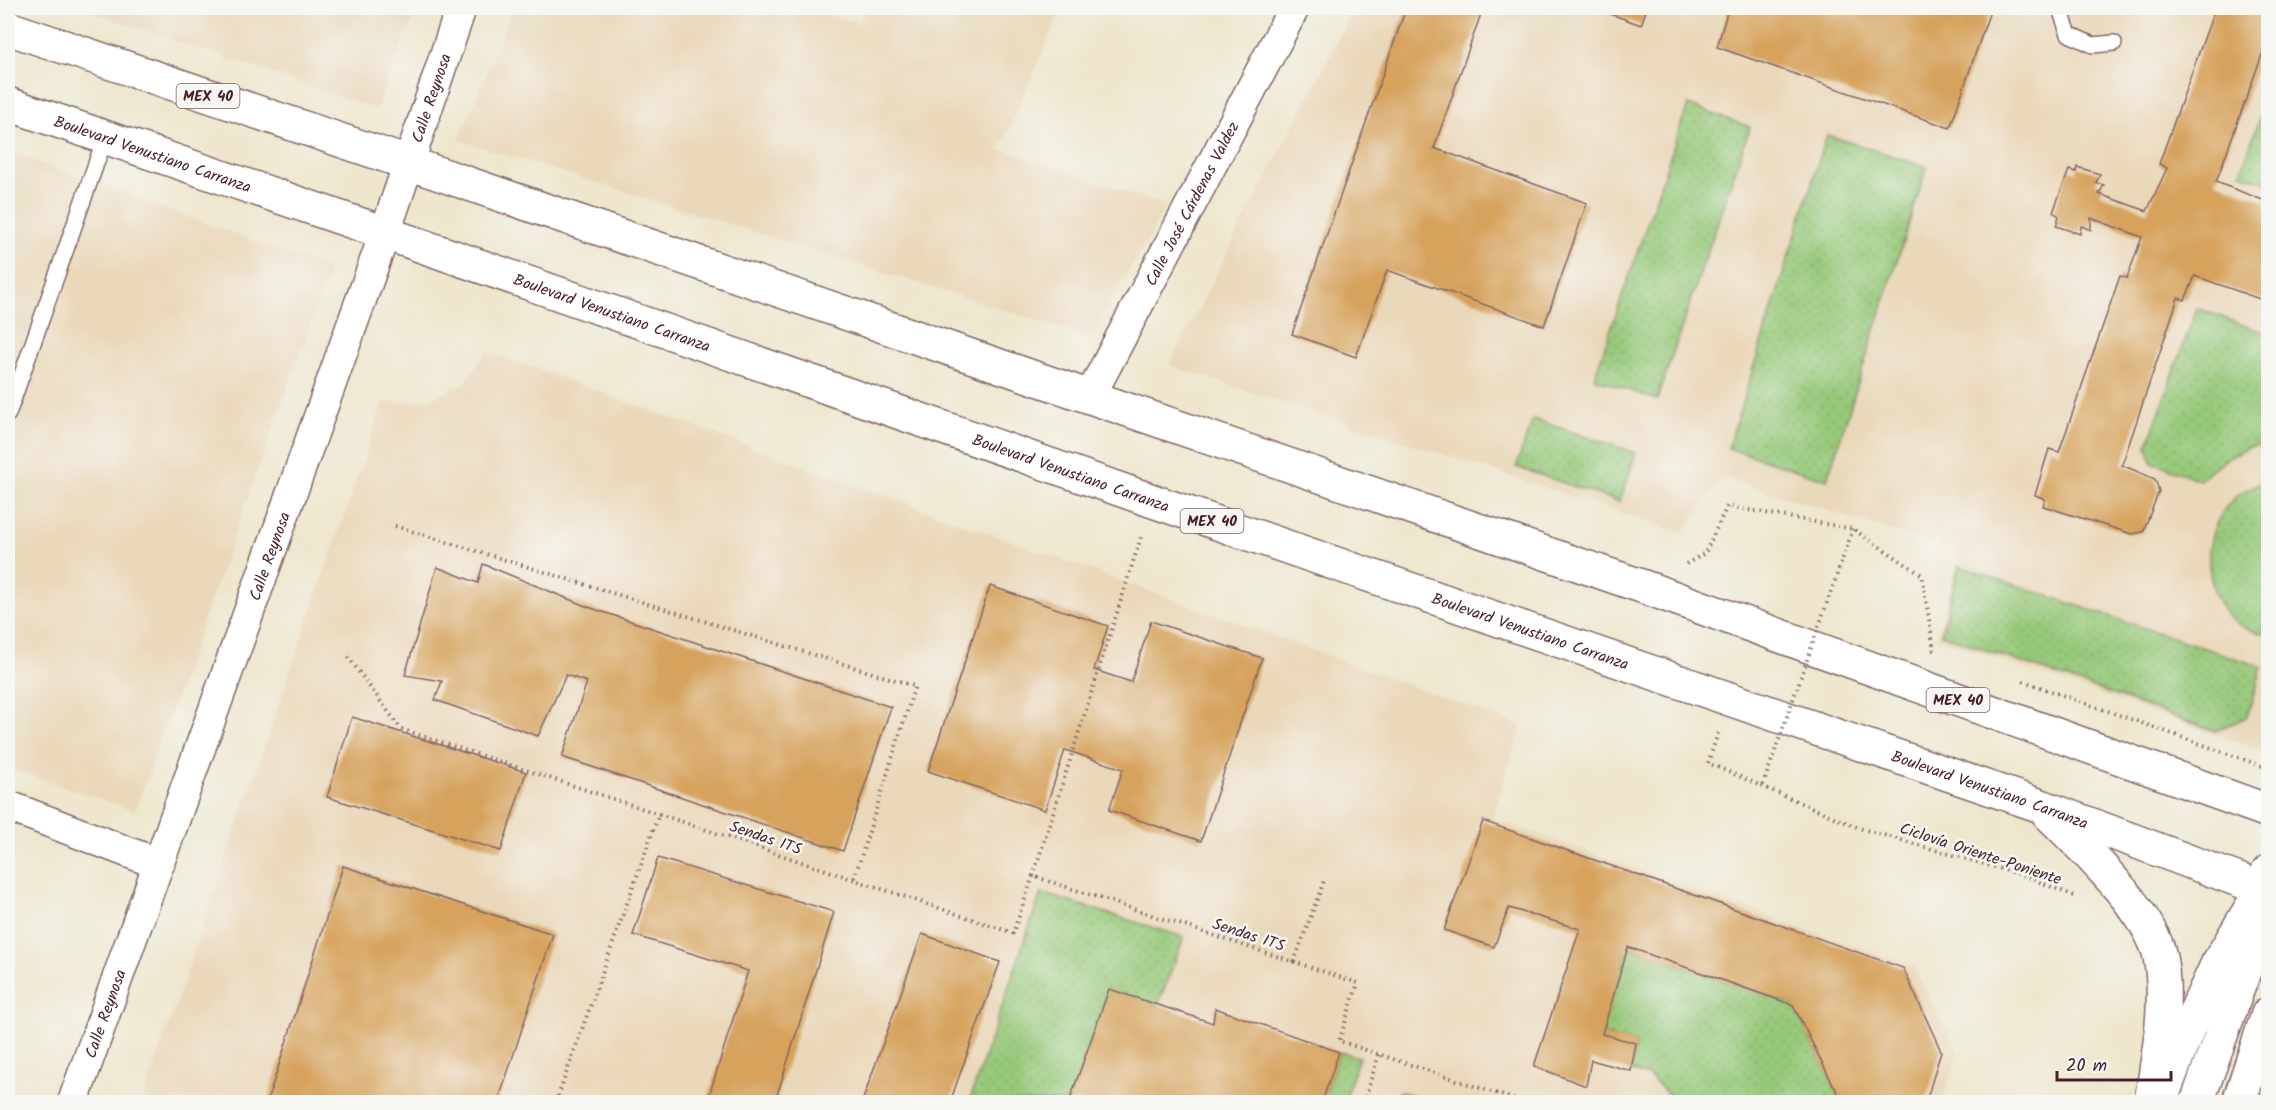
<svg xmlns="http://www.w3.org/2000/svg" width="2276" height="1110" font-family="Kalam,sans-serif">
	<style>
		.built { fill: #ead8ba }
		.garden { fill: url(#garden-dots); stroke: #707452; stroke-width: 1.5 }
		.building { fill: #d6a25c }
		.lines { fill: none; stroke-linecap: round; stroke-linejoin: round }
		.service-casing { stroke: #836564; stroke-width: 18 }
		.minor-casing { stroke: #836564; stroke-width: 33 }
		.tertiary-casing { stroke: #836564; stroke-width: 36 }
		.primary-casing { stroke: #836564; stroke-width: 36 }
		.path { stroke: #836564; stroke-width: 4; stroke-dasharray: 1.5 4.5; stroke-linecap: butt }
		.service { stroke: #fff; stroke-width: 15 }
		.minor { stroke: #fff; stroke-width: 30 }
		.tertiary { stroke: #fff; stroke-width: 33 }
		.primary { stroke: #fff; stroke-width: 33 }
		.path-bridge { stroke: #836564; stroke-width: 4; stroke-dasharray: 1.5 4.5; stroke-linecap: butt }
		.labels { text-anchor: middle; stroke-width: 5; stroke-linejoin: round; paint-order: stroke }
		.shield { fill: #f6f6f2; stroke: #7e6067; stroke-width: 1.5 }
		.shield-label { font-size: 15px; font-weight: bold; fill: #4a1f2b }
		.street-label { font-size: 16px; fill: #4a1f2b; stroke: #f6f6f2 }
	</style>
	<defs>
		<pattern id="garden-dots" width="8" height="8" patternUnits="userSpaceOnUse" patternTransform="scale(1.5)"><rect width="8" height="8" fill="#97c97a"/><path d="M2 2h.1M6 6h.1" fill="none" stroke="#84ac6a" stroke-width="1.8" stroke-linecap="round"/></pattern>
	</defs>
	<rect width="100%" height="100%" fill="#f6f6f2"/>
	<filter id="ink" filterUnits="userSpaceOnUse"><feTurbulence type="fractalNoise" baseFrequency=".0167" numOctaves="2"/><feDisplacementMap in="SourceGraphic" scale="12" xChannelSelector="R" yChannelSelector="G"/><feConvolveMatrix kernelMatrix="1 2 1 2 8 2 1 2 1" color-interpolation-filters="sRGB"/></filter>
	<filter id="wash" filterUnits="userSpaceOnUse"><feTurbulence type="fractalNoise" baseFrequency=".008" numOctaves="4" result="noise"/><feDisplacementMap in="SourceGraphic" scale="24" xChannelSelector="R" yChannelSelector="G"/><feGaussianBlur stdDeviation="1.35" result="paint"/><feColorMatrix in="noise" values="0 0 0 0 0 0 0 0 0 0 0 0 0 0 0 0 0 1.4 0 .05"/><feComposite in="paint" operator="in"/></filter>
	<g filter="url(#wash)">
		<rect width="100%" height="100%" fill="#eee7ce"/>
		<g class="built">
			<polygon points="78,8 403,8 415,14 376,109"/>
			<polygon points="513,8 801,8 860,23 866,8 1062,8 1000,149 1167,206 1090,337 459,140"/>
			<polygon points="1354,8 2268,8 2268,753 1936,638 1960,553 1722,477 1683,533 1169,365"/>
			<polygon points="8,151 330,269 135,811 8,768"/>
			<polygon points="487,351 1522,726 1492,818 1913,967 1959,1053 1942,1102 142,1102 383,402 420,402 464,384"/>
		</g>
		<g class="garden">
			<polygon points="2268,93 2268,184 2241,173"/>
			<polygon points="1688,105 1750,127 1657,400 1594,378"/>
			<polygon points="1827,135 1927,167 1827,480 1728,448"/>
			<path d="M2197,308l71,26v109c-25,3 -49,19 -68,37l-48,-18 -5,-16z"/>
			<polygon points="1533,419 1636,453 1620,502 1516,467"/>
			<path d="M2268,481v143l-3,10c-11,-3 -21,-5 -30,-12 -12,-9 -18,-21 -22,-35 -13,-47 6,-93 55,-106z"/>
			<polygon points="1959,566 2262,667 2247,717 2215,731 1941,634"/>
			<polygon points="1041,893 1184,937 1158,1005 1109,990 1069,1102 969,1102"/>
			<polygon points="1628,947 1793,1005 1842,1102 1676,1102 1649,1076 1631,1071 1636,1043 1602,1034"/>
			<polygon points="1339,1052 1359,1057 1344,1102 1322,1102"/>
			<polygon points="1399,1091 1432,1102 1395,1102"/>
		</g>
		<g id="blocks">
			<g class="building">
				<polygon points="1406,8 1483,8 1434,148 1587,203 1544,326 1387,270 1356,357 1292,334"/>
				<polygon points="1594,8 1647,8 1641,25"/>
				<polygon points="1725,8 1991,8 1950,128 1717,47 1728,9"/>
				<polygon points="2215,8 2268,8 2268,38 2216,182 2268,202 2268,302 2195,276 2185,300 2178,298 2122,465 2155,479 2159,491 2143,532 2132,534 2043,506 2045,499 2035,495 2049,449 2059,452 2120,276 2127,278 2142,237 2091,218 2091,230 2081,226 2080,234 2056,226 2059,216 2053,212 2069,170 2076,172 2077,167 2100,174 2096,183 2104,185 2099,194 2147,211 2167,168 2159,164"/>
				<polygon points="483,564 588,607 891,707 843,851 562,757 587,682 566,675 538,736 435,700 442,681 405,675 437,567 478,583"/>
				<polygon points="990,586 1108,626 1094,670 1131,682 1151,621 1262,658 1201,841 1109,810 1123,769 1065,750 1045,810 928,771"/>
				<polygon points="352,717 526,772 501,851 327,797"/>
				<polygon points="1483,821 1903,968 1941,1051 1926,1102 1842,1102 1793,1005 1628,947 1602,1034 1636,1043 1631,1071 1591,1060 1586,1086 1534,1066 1580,929 1509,908 1494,947 1444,930"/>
				<polygon points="658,858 834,912 775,1102 707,1102 748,971 633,935"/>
				<polygon points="343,866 553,934 498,1102 267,1102"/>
				<polygon points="922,934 1000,962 950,1102 862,1102"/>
				<polygon points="1109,989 1213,1023 1215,1008 1339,1052 1322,1102 1069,1102"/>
			</g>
		</g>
	</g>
	<g filter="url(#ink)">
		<use href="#blocks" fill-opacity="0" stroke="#836564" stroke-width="1.5"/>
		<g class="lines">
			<defs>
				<g id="service">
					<polyline points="2061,8 2062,15 2069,34 2093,45 2114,43"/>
					<polyline points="8,414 105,138"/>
				</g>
				<g id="minor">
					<path id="s1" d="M1089,398l205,-390"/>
					<polyline points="8,806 159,864"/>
					<path id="s2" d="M73,1102l312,-869 76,-225"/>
				</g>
				<polyline id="tertiary" points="2239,1102 2268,1014"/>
				<g id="primary">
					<polyline points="8,28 408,163 1647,588 2268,811"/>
					<path id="s3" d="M8,104l377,129 768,268 888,305 227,85"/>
					<path d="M2048,813c33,33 103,99 112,144 9,45 -2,100 -9,145"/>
					<polyline points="2165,1089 2189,1026 2217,965 2251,908"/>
					<polyline points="2197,1102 2251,952 2263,888 2268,872"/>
				</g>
			</defs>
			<use href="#service" class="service-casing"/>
			<use href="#minor" class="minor-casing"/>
			<use href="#tertiary" class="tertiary-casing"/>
			<use href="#primary" class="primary-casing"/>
			<g class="path">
				<polyline points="395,526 915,686 854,879"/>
				<polyline points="1686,564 1705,553 1727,506 1853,529 1922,575 1934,650 1937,651"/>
				<polyline points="348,657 401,729 659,814"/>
				<polyline points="2023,681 2268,768"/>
				<polyline points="1718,733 1708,763 1859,828 2022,875 2077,897"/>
				<polyline points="1033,876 1142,534"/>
				<polyline points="1294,962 1325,878"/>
				<polyline points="556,1102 659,814 1013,933 1033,876 1358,983 1339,1041 1522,1102"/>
				<polyline points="1364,1102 1379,1054"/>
			</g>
			<use href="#service" class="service"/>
			<use href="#minor" class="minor"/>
			<use href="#tertiary" class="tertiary"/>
			<use href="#primary" class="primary"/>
			<polyline class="path-bridge" points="1763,785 1853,529"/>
		</g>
	</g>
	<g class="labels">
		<g class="shield">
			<rect x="176.5" y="84" width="63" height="24" rx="4.5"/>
			<rect x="1180.5" y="509" width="63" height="24" rx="4.5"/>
			<rect x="1926.5" y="688" width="63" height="24" rx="4.5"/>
		</g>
		<g class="shield-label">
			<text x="208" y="101">MEX 40</text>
			<text x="1212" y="526">MEX 40</text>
			<text x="1958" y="705">MEX 40</text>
		</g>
		<g class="street-label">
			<text dy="6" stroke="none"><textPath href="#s2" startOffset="1066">Calle Reynosa</textPath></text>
			<text dy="6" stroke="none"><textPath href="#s3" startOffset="153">Boulevard Venustiano Carranza</textPath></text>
			<text dy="6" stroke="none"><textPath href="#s1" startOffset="220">Calle José Cárdenas Valdez</textPath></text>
			<text dy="6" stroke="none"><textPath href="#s3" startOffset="639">Boulevard Venustiano Carranza</textPath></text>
			<text dy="6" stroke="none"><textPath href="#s3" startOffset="1125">Boulevard Venustiano Carranza</textPath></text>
			<text dy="6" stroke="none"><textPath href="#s2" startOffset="580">Calle Reynosa</textPath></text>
			<text dy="6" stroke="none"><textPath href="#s3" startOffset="1611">Boulevard Venustiano Carranza</textPath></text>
			<text dy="6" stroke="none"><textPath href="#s3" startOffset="2097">Boulevard Venustiano Carranza</textPath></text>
			<text transform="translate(766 837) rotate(19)" y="6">Sendas ITS</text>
			<text transform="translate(1981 853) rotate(18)" y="6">Ciclovía Oriente-Poniente</text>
			<text transform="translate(1249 934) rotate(18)" y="6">Sendas ITS</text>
			<text dy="6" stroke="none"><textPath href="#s2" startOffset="94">Calle Reynosa</textPath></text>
		</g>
	</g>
	<rect width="2276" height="1110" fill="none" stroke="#f6f6f2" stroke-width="30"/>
	<path d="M2057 1071v9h114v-9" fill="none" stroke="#4a1f2b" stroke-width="3"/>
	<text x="2066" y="1071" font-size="18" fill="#4a1f2b" stroke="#f6f6f2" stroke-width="4.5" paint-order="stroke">20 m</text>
</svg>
